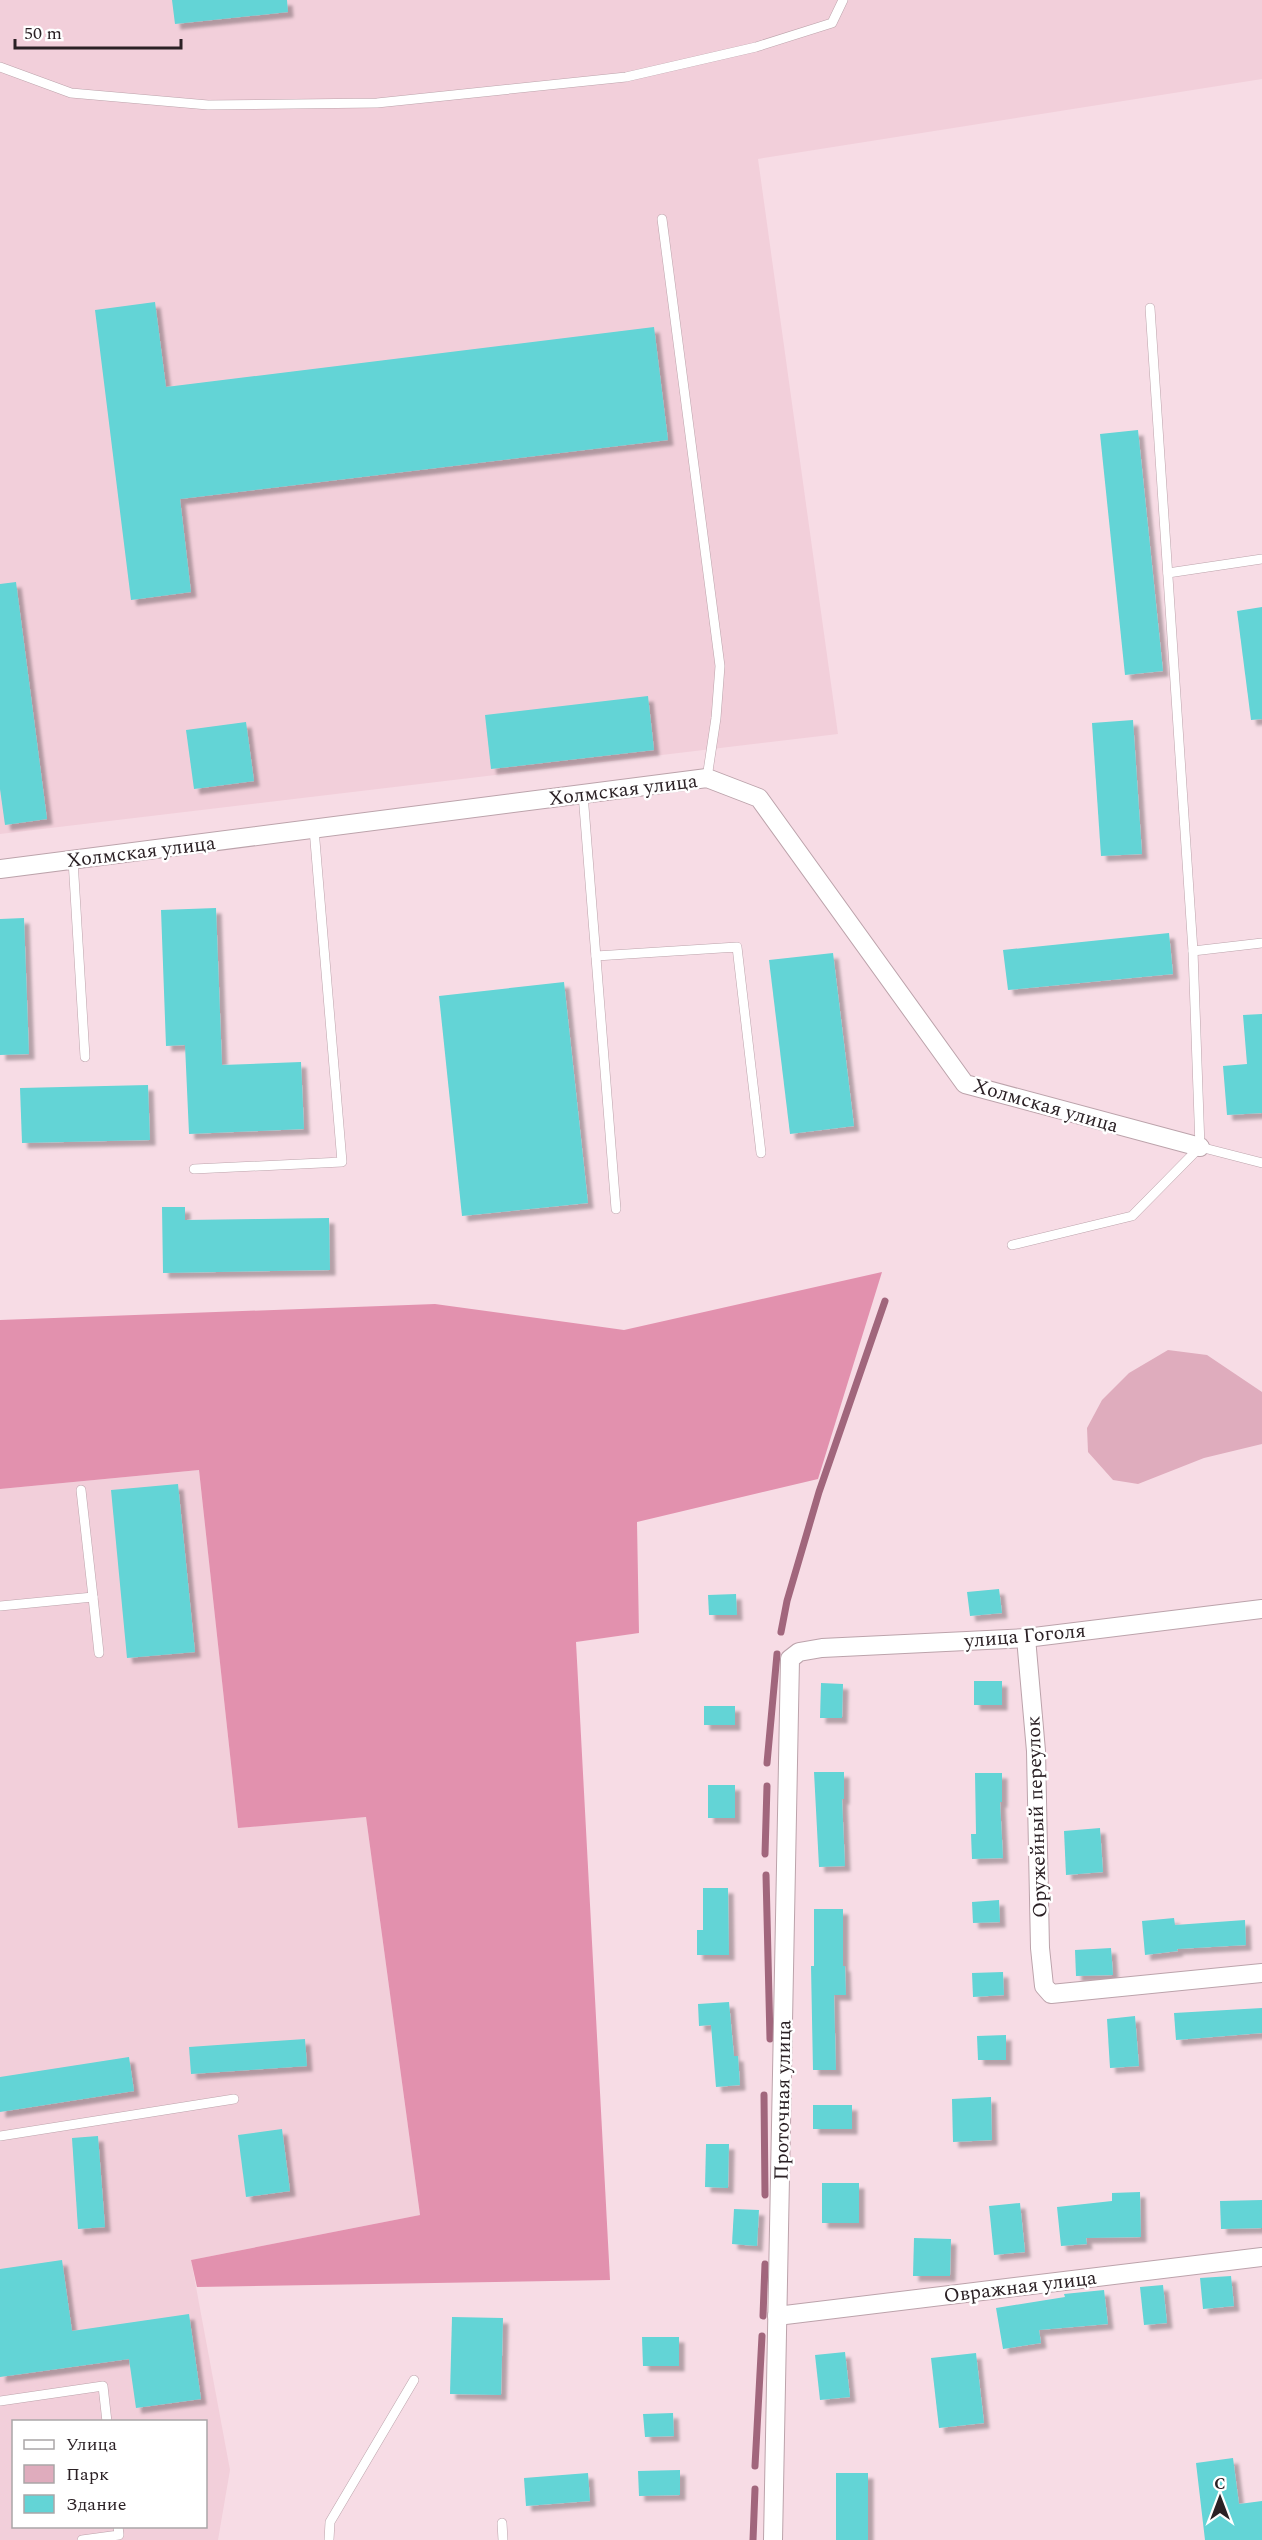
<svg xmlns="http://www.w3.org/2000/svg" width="1262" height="2540" font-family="Spectral,serif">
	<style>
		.built { fill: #f2cfda; fill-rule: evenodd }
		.green { fill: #dfacbd }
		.forest { fill: #e291ae }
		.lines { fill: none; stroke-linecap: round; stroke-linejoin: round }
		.stream { stroke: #a1667c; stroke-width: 7 }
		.building { fill: #63d4d6; filter: url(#shadow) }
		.service-casing { stroke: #bca3ab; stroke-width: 10 }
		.minor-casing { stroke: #bca3ab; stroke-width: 20 }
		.service { stroke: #fff; stroke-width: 9 }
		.minor { stroke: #fff; stroke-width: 18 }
		.labels { text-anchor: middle; stroke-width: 5; stroke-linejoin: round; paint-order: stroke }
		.street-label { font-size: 20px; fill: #2b2125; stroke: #fff }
	</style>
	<defs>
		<filter id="shadow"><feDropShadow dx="5.5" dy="5.5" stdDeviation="1.5" flood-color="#0004"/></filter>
	</defs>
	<rect width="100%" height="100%" fill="#f7dce5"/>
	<g class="built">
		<polygon points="0,0 1262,0 1262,79 758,159 838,734 0,834"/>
		<path d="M199,1470l39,358 128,-11 54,398 -229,45 39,210 -12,70h-218v-1051zM14,2422h192v104h-192z"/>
	</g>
	<polygon class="green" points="1168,1350 1207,1355 1262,1392 1262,1444 1204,1458 1138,1484 1113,1480 1088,1452 1087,1428 1102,1400 1129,1373"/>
	<polygon class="forest" points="882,1272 818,1479 637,1522 639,1633 576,1642 610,2280 197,2287 191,2260 420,2215 366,1817 238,1828 199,1470 0,1489 0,1320 435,1304 624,1330"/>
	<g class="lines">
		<g class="stream">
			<polyline points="781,1632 787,1601 819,1492 885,1301"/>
			<polyline points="767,1763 777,1654"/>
			<polyline points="765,1854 767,1786"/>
			<polyline points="766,1875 770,2039"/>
			<polyline points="764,2095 765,2195"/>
			<polyline points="763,2316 765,2264"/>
			<polyline points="755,2466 762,2336"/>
			<polyline points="753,2540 755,2489"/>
		</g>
	</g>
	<g class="building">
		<polygon points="172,0 287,0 288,12 175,24"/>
		<polygon points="155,302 166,387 654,327 668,440 180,499 191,592 131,600 95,310"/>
		<polygon points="1138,430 1163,671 1125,675 1100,434"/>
		<polygon points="16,582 47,819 5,825 0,789 0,584"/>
		<polygon points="1262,607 1262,719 1251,720 1237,611"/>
		<polygon points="648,696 654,750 491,769 485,715"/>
		<polygon points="1133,720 1142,854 1101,856 1092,723"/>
		<polygon points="246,722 254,781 194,789 186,730"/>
		<polygon points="216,908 222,1065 301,1062 304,1129 189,1134 185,1045 166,1046 161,910"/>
		<polygon points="24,918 29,1054 0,1055 0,919"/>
		<polygon points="1169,933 1173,974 1008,990 1003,950"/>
		<polygon points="833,953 854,1126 790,1134 769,960"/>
		<polygon points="564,982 588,1203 462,1216 439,996"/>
		<polygon points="1262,1014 1262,1113 1227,1115 1223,1066 1247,1064 1243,1015"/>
		<polygon points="148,1085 150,1140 22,1143 20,1088"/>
		<polygon points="162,1207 185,1207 185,1220 329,1218 330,1270 163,1273"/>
		<polygon points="178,1484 195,1652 127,1658 111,1490"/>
		<polygon points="999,1589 1002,1613 970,1616 967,1592"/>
		<polygon points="736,1594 737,1615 709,1615 708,1595"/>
		<rect x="974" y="1681" width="28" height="24"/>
		<polygon points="821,1683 843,1684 842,1718 820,1718"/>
		<rect x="704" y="1706" width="31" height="19"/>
		<polygon points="814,1772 844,1772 844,1799 842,1799 845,1866 819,1867"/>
		<polygon points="975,1773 1002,1773 1002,1802 1000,1802 1003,1858 972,1859 971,1834 976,1834"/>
		<rect x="708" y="1785" width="27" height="33"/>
		<polygon points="1100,1828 1103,1872 1066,1875 1064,1831"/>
		<polygon points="703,1888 728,1888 729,1955 697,1955 697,1930 703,1930"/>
		<polygon points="999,1900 1000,1922 973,1923 972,1902"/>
		<polygon points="814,1909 843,1909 843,1966 845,1966 846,1995 834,1995 836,2070 813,2070 811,1966 814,1966"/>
		<polygon points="1174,1918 1175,1925 1245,1920 1246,1945 1177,1949 1178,1951 1145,1955 1142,1921"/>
		<polygon points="1111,1948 1113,1975 1076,1976 1075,1950"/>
		<polygon points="1003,1972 1004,1995 973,1997 972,1973"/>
		<polygon points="729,2002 734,2056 738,2056 740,2085 716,2087 711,2025 699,2026 698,2004"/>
		<polygon points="1262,2008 1262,2033 1176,2040 1174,2013"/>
		<polygon points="1135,2016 1139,2066 1110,2068 1107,2019"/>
		<polygon points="1006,2035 1006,2060 978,2060 977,2036"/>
		<polygon points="305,2039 307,2066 191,2074 189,2047"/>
		<polygon points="129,2057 134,2091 0,2112 0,2077"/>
		<polygon points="991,2097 992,2140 953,2142 952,2099"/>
		<rect x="813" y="2105" width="39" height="24"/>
		<polygon points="282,2129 290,2191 246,2197 238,2135"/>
		<polygon points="98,2136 105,2227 78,2229 72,2138"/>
		<polygon points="706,2144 729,2144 728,2188 705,2187"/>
		<rect x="822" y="2183" width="37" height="40"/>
		<polygon points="1140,2192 1141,2237 1086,2238 1087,2244 1061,2246 1057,2207 1112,2201 1112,2193"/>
		<polygon points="1262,2200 1262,2228 1221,2229 1220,2201"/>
		<polygon points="1020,2203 1025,2252 994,2255 989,2206"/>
		<polygon points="734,2209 759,2210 757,2246 732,2244"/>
		<polygon points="914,2238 951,2239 950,2276 913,2276"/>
		<polygon points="62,2260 72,2331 189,2314 201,2399 136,2408 129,2359 0,2377 0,2269"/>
		<polygon points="1231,2276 1234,2306 1203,2309 1200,2278"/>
		<polygon points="1163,2285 1167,2323 1144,2325 1140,2287"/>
		<polygon points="1104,2290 1108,2324 1039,2330 1041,2343 1003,2349 996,2308 1065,2297 1064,2294"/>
		<polygon points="452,2317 503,2318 501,2395 450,2394"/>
		<polygon points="642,2337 679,2337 679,2366 643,2366"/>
		<polygon points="845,2352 850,2397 820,2400 815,2355"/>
		<polygon points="976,2353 984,2423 939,2428 931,2358"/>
		<polygon points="673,2413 674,2436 645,2437 643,2414"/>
		<polygon points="1233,2458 1239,2504 1262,2501 1262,2540 1205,2540 1196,2463"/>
		<polygon points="680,2470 680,2495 639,2496 638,2471"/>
		<polygon points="588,2473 590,2501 526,2506 524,2478"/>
		<rect x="836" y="2473" width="32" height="67"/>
	</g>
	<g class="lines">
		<defs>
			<g id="service">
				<polyline points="0,67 71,93 208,105 377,103 626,77 756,47 832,23 843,0"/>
				<polyline points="662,219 720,666 716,718 707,778"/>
				<polyline points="1168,573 1262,559"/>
				<polyline points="583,794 616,1209"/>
				<polyline points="73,860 85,1057"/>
				<polyline points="1193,951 1262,943"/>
				<polyline points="596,956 737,947 761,1153"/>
				<polyline points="1200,1147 1262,1163"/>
				<polyline points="194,1169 342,1162 314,829"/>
				<polyline points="1012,1245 1132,1216 1200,1147 1193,951 1150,308"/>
				<polyline points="93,1597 99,1653"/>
				<polyline points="0,1606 93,1597 81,1490"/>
				<polyline points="0,2136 234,2099"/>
				<polyline points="0,2401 103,2386 107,2422"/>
				<polyline points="502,2523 503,2540"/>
				<polyline points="82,2540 119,2535 118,2526"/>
				<polyline points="329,2540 330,2522 414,2380"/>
			</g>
			<g id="minor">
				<polyline points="0,869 707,778 759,798 965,1084 1200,1147"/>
				<polyline points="1026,1638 1036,1751 1040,1948 1044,1986 1051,1994 1262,1973"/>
				<polyline points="777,2316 1262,2257"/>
				<polyline points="773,2540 790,1659 799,1652 822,1648 1026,1638 1262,1609"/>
			</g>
		</defs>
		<use href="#service" class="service-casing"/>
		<use href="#minor" class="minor-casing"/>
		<use href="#service" class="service"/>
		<use href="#minor" class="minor"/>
	</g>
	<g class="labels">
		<g class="street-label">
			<text transform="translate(623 789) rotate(-7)" y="7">Холмская улица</text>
			<text transform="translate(141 851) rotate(-7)" y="7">Холмская улица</text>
			<text transform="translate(1046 1105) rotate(16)" y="7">Холмская улица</text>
			<text transform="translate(1025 1635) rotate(-5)" y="7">улица Гоголя</text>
			<text transform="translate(1036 1817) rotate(-92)" y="7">Оружейный переулок</text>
			<text transform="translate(782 2100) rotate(-89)" y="7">Проточная улица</text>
			<text transform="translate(1020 2286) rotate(-7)" y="7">Овражная улица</text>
		</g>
	</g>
	<rect x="12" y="2420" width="195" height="108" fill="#ffffff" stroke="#aaa6a8" stroke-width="1.5"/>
	<rect x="24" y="2440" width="30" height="9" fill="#ffffff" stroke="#aaa6a8" stroke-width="1.5"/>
	<text x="66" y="2450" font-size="18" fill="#2b2125">Улица</text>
	<rect x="24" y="2465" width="30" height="18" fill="#dfacbd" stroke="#aaa6a8" stroke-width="1.5"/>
	<text x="66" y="2480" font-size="18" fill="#2b2125">Парк</text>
	<rect x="24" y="2495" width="30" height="18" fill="#63d4d6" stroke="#aaa6a8" stroke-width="1.5"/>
	<text x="66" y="2510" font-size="18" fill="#2b2125">Здание</text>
	<g transform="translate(1220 2498)" stroke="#ffffff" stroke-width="4.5" paint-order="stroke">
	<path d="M0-4.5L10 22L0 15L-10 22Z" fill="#2b2125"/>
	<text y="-9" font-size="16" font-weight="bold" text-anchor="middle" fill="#2b2125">С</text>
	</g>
	<path d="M15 39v9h166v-9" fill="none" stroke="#2b2125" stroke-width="3"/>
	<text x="24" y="39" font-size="18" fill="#2b2125" stroke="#ffffff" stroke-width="4.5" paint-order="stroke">50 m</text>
</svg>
